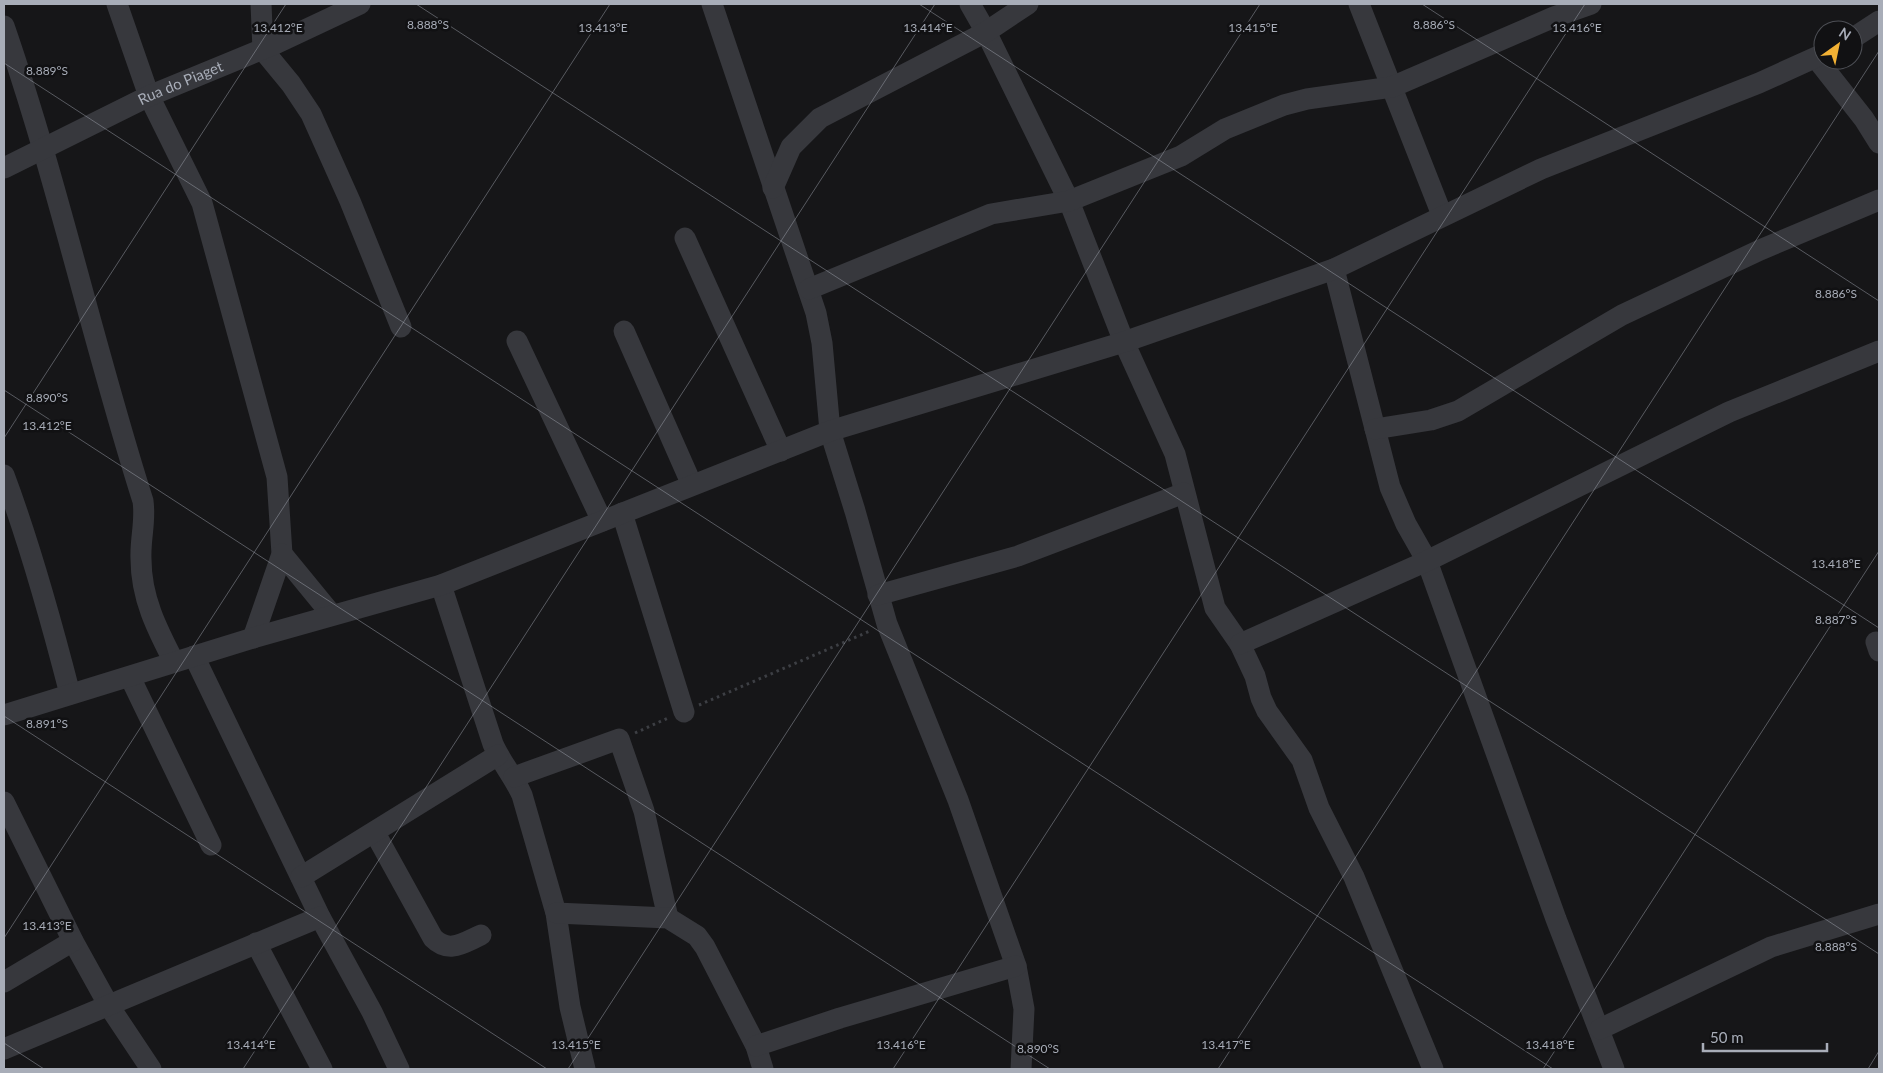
<svg xmlns="http://www.w3.org/2000/svg" width="1883" height="1073" font-family="Lato,sans-serif">
	<style>
		.lines { fill: none; stroke-linecap: round; stroke-linejoin: round }
		.path { stroke: #3d3f44; stroke-width: 3; stroke-dasharray: 2.5 4; stroke-linecap: butt }
		.minor { stroke: #37383d; stroke-width: 21 }
		.ticks { fill: none; stroke: #a8adb8; stroke-width: 1; stroke-opacity: 0.45 }
		.labels { text-anchor: middle; stroke-width: 5; stroke-linejoin: round; paint-order: stroke }
		.street-label { font-size: 15px; fill: #a8adb8; stroke: #111113 }
		.ticks-label { font-size: 12px; text-anchor: middle; fill: #a8adb8; stroke: #111113; stroke-width: 5; stroke-linejoin: round; paint-order: stroke }
	</style>
	<rect width="100%" height="100%" fill="#161618"/>
	<g class="lines">
		<g class="path">
			<polyline points="699,705 870,631"/>
			<polyline points="635,733 668,718"/>
		</g>
		<g class="minor">
			<polyline points="117,4 149,96 202,203 277,477 282,554 253,638"/>
			<polyline points="261,4 263,50 291,84 311,114 350,201 401,327"/>
			<polyline points="712,4 816,313 822,343 830,431 855,511 887,624 958,800 1016,966 1024,1009 1021,1069"/>
			<polyline points="970,4 986,32 1069,201 1124,342 1175,454 1215,608 1240,644 1255,676 1261,698 1267,711 1302,760 1319,808 1354,877 1433,1069"/>
			<polyline points="1359,4 1442,215"/>
			<path d="M4,26c54,156 89,318 139,475 3,20 -3,38 -2,58 0,39 16,70 33,103"/>
			<polyline points="1853,38 1879,21"/>
			<polyline points="1816,58 1864,119 1879,143"/>
			<path id="s1" d="M4,168l145,-72 126,-52 85,-40"/>
			<polyline points="773,188 791,147 820,118 986,32 1028,4"/>
			<polyline points="685,238 781,451"/>
			<polyline points="1334,269 1390,487 1406,524 1427,561 1556,919 1614,1069"/>
			<polyline points="809,289 991,214 1069,201 1181,156 1225,129 1284,105 1307,99 1392,87 1554,17 1591,4"/>
			<polyline points="624,331 692,485"/>
			<polyline points="517,341 602,521"/>
			<polyline points="1375,429 1431,420 1458,411 1622,315 1760,250 1879,200"/>
			<path d="M4,475c27,72 47,145 66,219"/>
			<polyline points="622,513 684,712"/>
			<polyline points="282,554 332,615"/>
			<path d="M441,585l52,159c8,18 21,33 29,51l34,118 14,94 15,62"/>
			<polyline points="878,595 1018,556 1184,493"/>
			<polyline points="1876,642 1879,651"/>
			<polyline points="1240,644 1427,561 1729,412 1879,351"/>
			<polyline points="194,656 320,917 372,1012 399,1069"/>
			<polyline points="130,677 211,845"/>
			<polyline points="4,715 253,638 441,585 830,431 1124,342 1334,269 1541,169 1759,83 1823,54"/>
			<polyline points="514,777 619,739 644,811 668,918"/>
			<polyline points="4,802 73,941 109,1006 151,1069"/>
			<path d="M375,833l58,105c16,16 30,5 48,-3"/>
			<polyline points="301,877 498,755"/>
			<polyline points="556,913 668,918 697,936 705,947 756,1046 763,1069"/>
			<polyline points="256,943 322,1069"/>
			<polyline points="4,982 73,941"/>
			<polyline points="1600,1029 1771,947 1879,914"/>
			<polyline points="756,1046 840,1018 1016,966"/>
			<polyline points="4,1049 320,917"/>
		</g>
	</g>
	<path class="ticks" d="M416,4l1463,950M919,4l960,624M1422,4l457,297M4,63l1549,1006M4,390l1046,679M4,438l282,-434M4,716l543,353M4,938l606,-934M4,1043l40,26M243,1069l692,-1065M568,1069l692,-1065M893,1069l692,-1065M1218,1069l661,-1018M1543,1069l336,-518M1868,1069l11,-18"/>
	<g class="labels">
		<g class="street-label">
			<text dy="5" stroke="none"><textPath href="#s1" startOffset="196">Rua do Piaget</textPath></text>
		</g>
	</g>
	<g class="ticks-label">
		<text x="428" y="29">8.888°S</text>
		<text x="1434" y="29">8.886°S</text>
		<text x="278" y="32">13.412°E</text>
		<text x="603" y="32">13.413°E</text>
		<text x="928" y="32">13.414°E</text>
		<text x="1253" y="32">13.415°E</text>
		<text x="1577" y="32">13.416°E</text>
		<text x="47" y="75">8.889°S</text>
		<text x="1836" y="298">8.886°S</text>
		<text x="47" y="402">8.890°S</text>
		<text x="47" y="430">13.412°E</text>
		<text x="1836" y="568">13.418°E</text>
		<text x="1836" y="624">8.887°S</text>
		<text x="47" y="728">8.891°S</text>
		<text x="47" y="930">13.413°E</text>
		<text x="1836" y="951">8.888°S</text>
		<text x="251" y="1049">13.414°E</text>
		<text x="576" y="1049">13.415°E</text>
		<text x="901" y="1049">13.416°E</text>
		<text x="1226" y="1049">13.417°E</text>
		<text x="1550" y="1049">13.418°E</text>
		<text x="1038" y="1053">8.890°S</text>
	</g>
	<rect width="1883" height="1073" fill="none" stroke="#a8adb8" stroke-width="10"/>
	<g transform="translate(1838 45) rotate(33)"><circle r="24" fill="#111113" stroke="#4d4f55"/>
	<path d="M0-4L9 19L0 12L-9 19Z" fill="#f2b134"/>
	<text y="-8" font-size="14" font-weight="bold" text-anchor="middle" fill="#a8adb8">N</text>
	</g>
	<path d="M1703 1043v8h124v-8" fill="none" stroke="#a8adb8" stroke-width="2.5"/>
	<text x="1710" y="1043" font-size="15" fill="#a8adb8" stroke="#111113" stroke-width="4" paint-order="stroke">50 m</text>
</svg>
